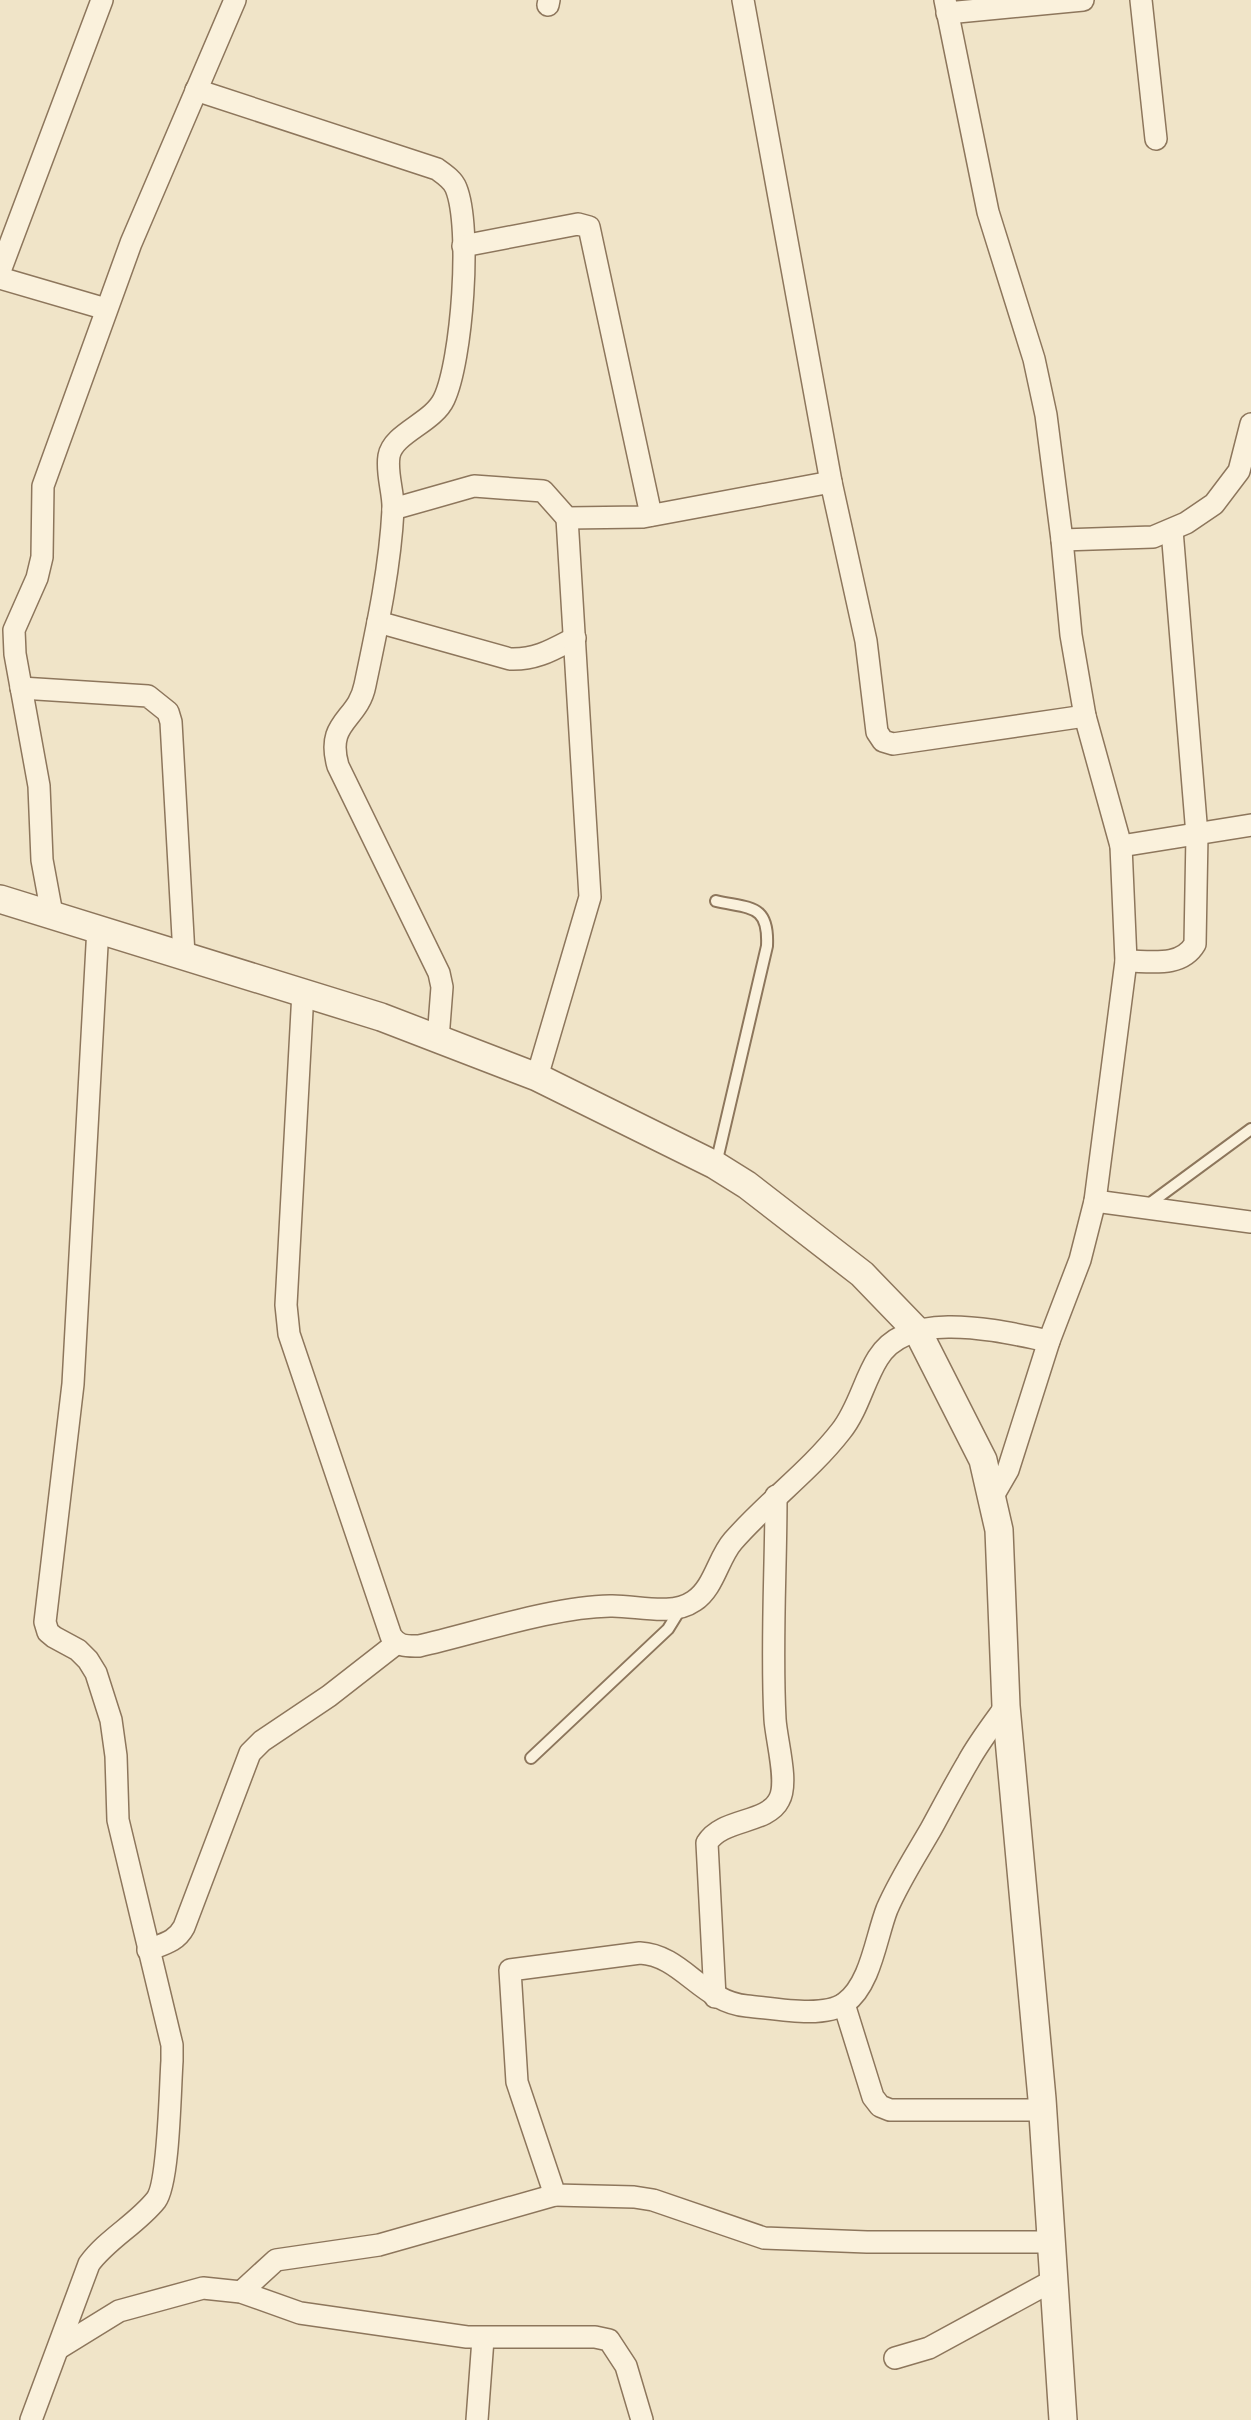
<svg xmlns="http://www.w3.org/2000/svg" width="1251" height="2420" font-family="'Libre Baskerville',serif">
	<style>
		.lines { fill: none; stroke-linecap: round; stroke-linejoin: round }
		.service-casing { stroke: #8d765c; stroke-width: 14 }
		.minor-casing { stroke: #8d765c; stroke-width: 24 }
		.tertiary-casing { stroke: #8d765c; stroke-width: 30 }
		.service { stroke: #faf1dc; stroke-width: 10 }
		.minor { stroke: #faf1dc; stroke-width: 21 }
		.tertiary { stroke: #faf1dc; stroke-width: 27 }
	</style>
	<rect width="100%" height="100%" fill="#f0e4c8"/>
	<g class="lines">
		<defs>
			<g id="service">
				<path d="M716,1164l51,-218c2,-42 -16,-37 -51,-45"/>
				<polyline points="1145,1207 1251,1129"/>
				<polyline points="531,1758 668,1629 681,1608"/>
			</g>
			<g id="minor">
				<polyline points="743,0 831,482"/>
				<polyline points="945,0 988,212 1034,359 1046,415 1062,540 1071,635 1085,716 1121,846 1126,961 1095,1201 1080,1260 1049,1341 1008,1470 993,1496"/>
				<polyline points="1141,0 1156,139"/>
				<polyline points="548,5 549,0"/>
				<polyline points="947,13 1083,0"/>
				<path d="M196,90l241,79c7,5 16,11 19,19 16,39 6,173 -12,211 -11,24 -51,34 -55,57 -3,18 5,37 4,54 -3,59 -16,118 -28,175 -7,36 -40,36 -27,81l101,207 3,14 -4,52"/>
				<polyline points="463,246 578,224 589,227 651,515"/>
				<polyline points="0,271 102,0"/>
				<polyline points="0,278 106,309"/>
				<polyline points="393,509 474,486 543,491 567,518 643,517 831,482 866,641 877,732 883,741 893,744 1085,716"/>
				<polyline points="1062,540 1153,537 1186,523 1214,504 1239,471 1251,424"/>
				<path d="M378,622l132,37c26,1 42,-9 65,-21"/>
				<polyline points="21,688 148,696 168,712 171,722 184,955"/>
				<polyline points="1121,846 1251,825"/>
				<polyline points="52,914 42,860 39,786 15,654 14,630 37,578 42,557 43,486 131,243 235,0"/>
				<path d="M1126,961c24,0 55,7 69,-17l2,-109 -25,-305"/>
				<path d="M303,992l-17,313 3,29 102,302c8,11 15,10 28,10 58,-13 133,-39 191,-40 26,-1 61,11 84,-5 20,-13 24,-43 39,-60 34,-39 77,-70 108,-110 17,-21 23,-51 37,-73 31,-51 124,-26 171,-17"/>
				<polyline points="537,1077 590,897 567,518"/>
				<polyline points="1095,1201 1251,1222"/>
				<path d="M1006,1706c-13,18 -27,36 -38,56 -13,22 -25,45 -37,67 -15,26 -32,52 -44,80 -11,28 -16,75 -42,94 -21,16 -73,5 -98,3 -45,-4 -65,-51 -107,-53l-130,17 7,112 38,113 79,2 19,3 111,38 103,4h184"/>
				<path d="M148,1950c15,-6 28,-8 36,-23l66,-174 12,-12 67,-45 68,-53"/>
				<path d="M715,1997l-8,-154c15,-25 60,-19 72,-43 10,-17 -3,-61 -4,-81 -4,-74 1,-149 1,-223"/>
				<polyline points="844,2004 873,2097 880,2106 890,2110 1043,2110"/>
				<polyline points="241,2292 276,2260 379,2245 555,2195"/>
				<polyline points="59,2348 119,2311 203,2288 241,2292 300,2313 467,2337 595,2337 609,2340 626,2366 642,2420"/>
				<polyline points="895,2358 929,2348 1054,2280"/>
				<path d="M31,2420l58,-156c18,-25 48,-40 67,-64 13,-17 14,-112 16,-139v-16l-54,-225 -2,-64 -5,-36 -15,-47 -8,-13 -10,-10 -24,-13 -6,-5 -3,-10 28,-238 25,-457"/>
				<polyline points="477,2420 483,2339"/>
			</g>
			<polyline id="tertiary" points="0,899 381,1017 537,1077 715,1165 747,1185 862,1274 918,1332 983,1460 999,1530 1006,1706 1042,2099 1063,2420"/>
		</defs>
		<use href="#service" class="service-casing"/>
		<use href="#minor" class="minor-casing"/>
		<use href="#tertiary" class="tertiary-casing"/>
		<use href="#service" class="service"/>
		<use href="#minor" class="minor"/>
		<use href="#tertiary" class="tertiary"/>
	</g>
</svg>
